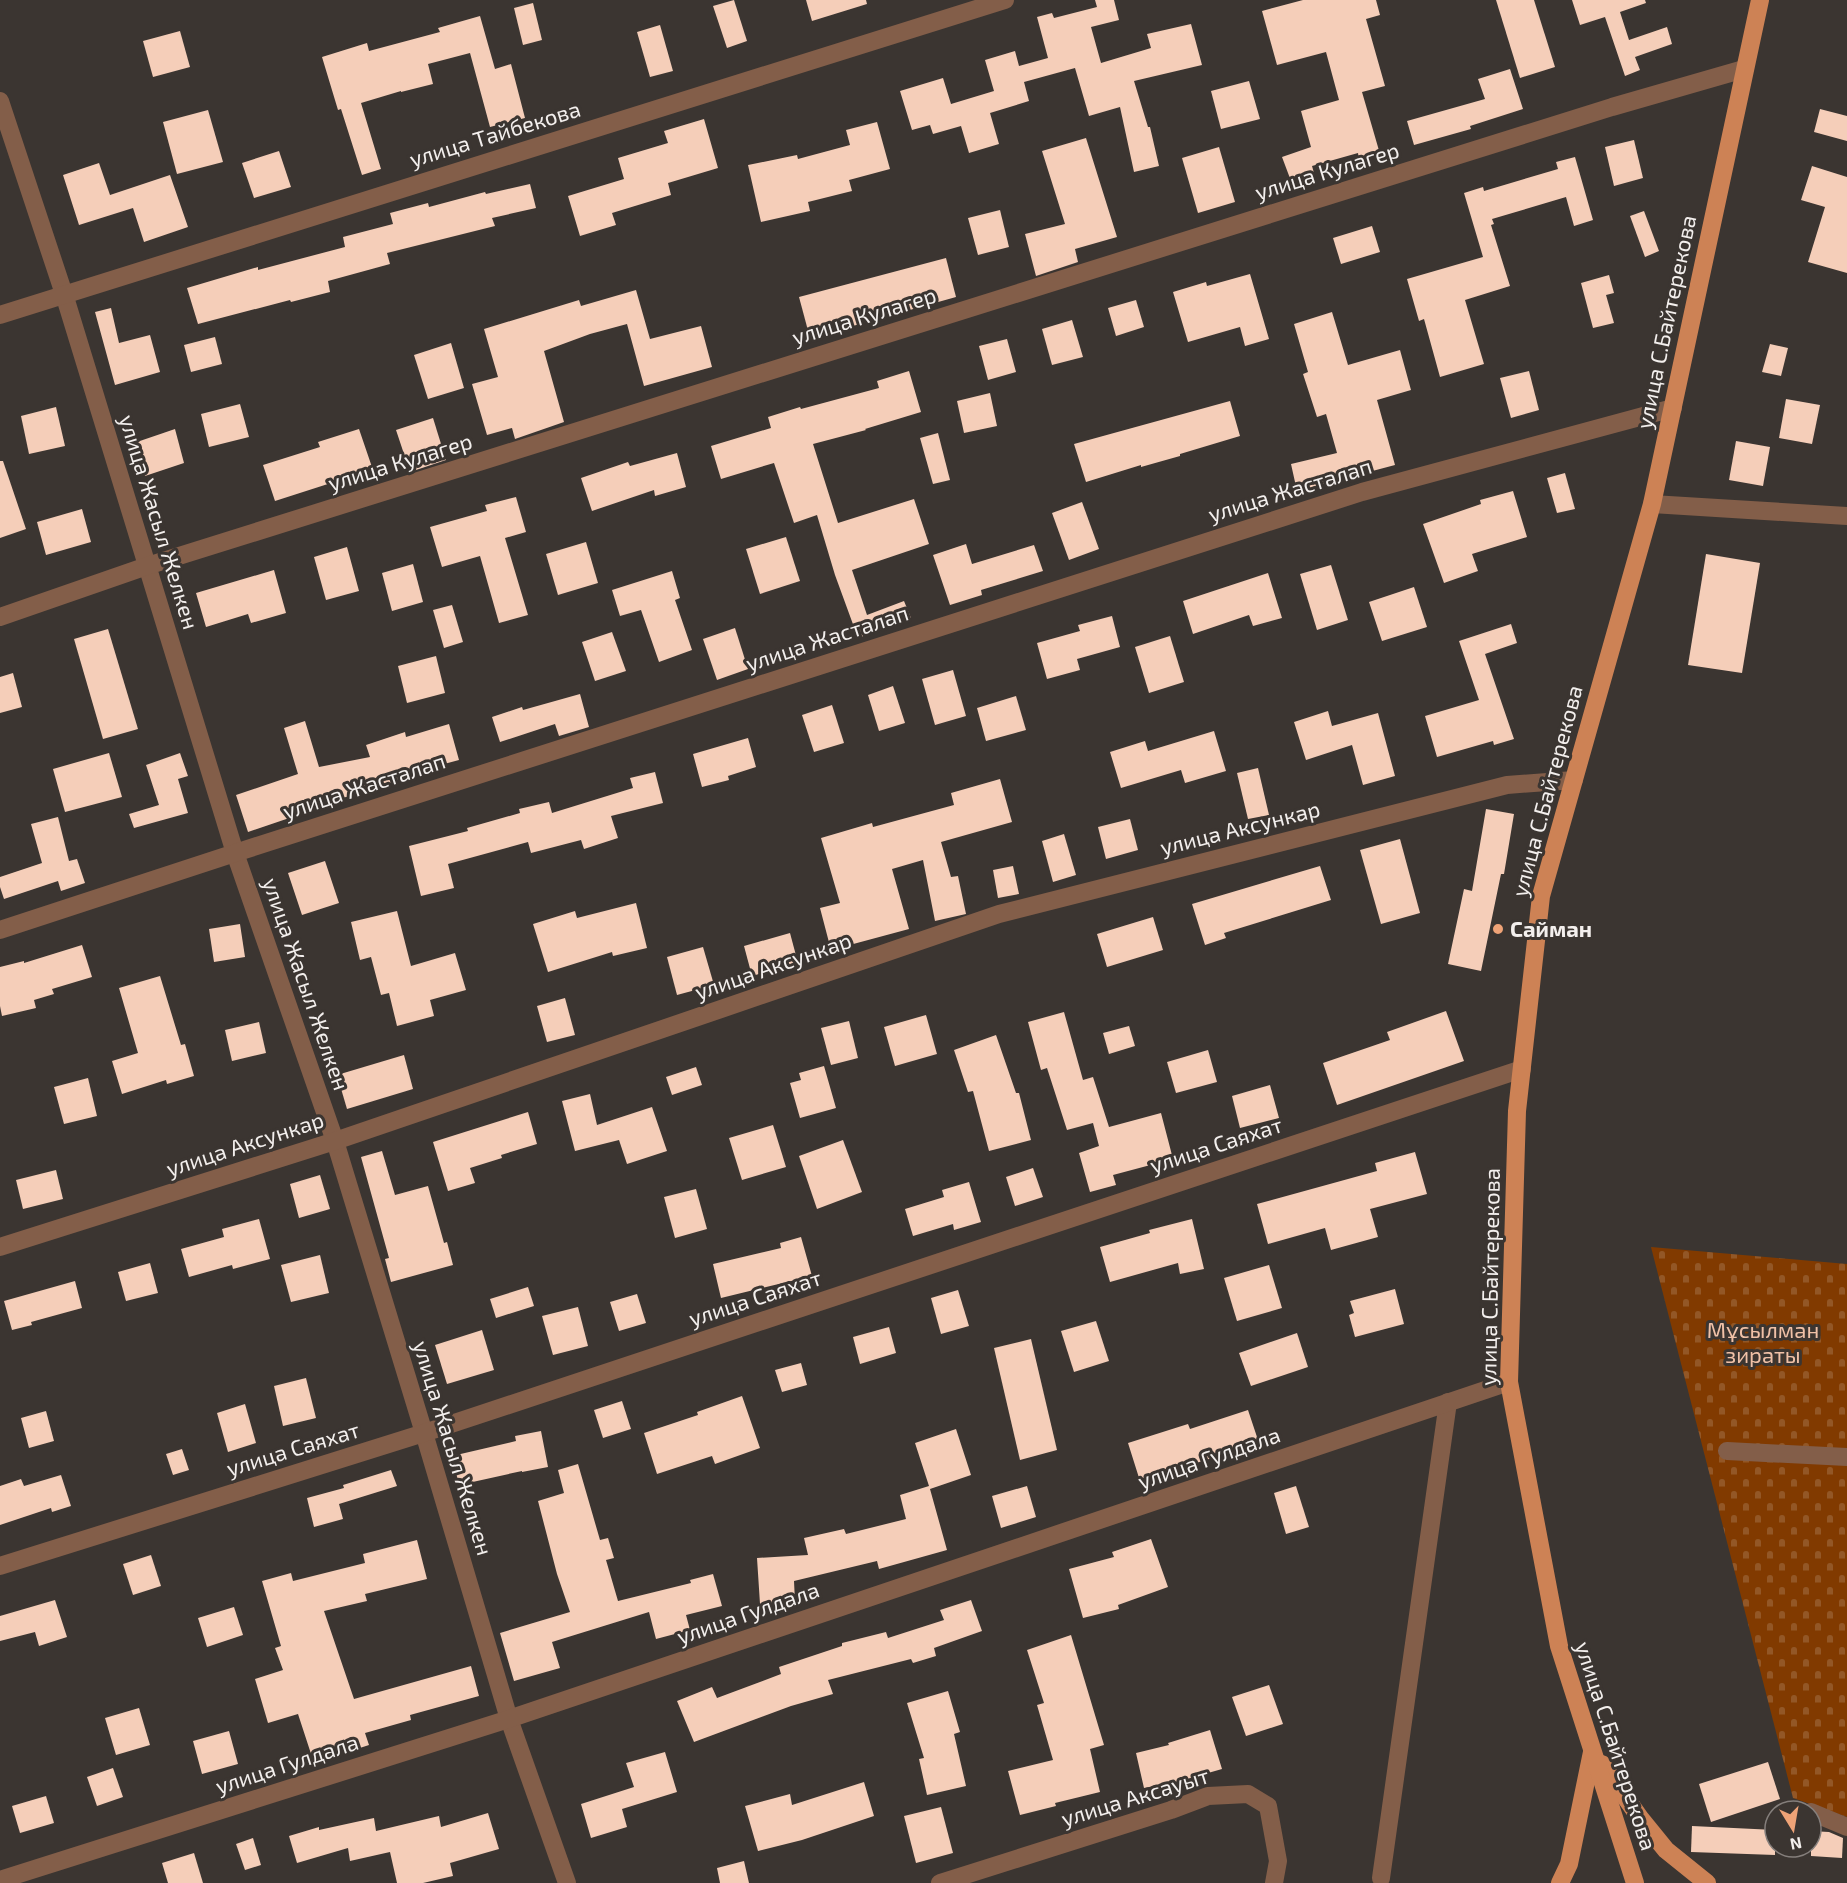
<svg xmlns="http://www.w3.org/2000/svg" width="1847" height="1883" font-family="'Exo 2',sans-serif">
	<style>
		.cemetery { fill: url(#cemetery-stones) }
		.building { fill: #f5ceb9 }
		.lines { fill: none; stroke-linecap: round; stroke-linejoin: round }
		.minor { stroke: #835e49; stroke-width: 18 }
		.major { stroke: #cd8255; stroke-width: 18 }
		.poi-dot { fill: #efa377; stroke: #3b3531; stroke-width: 2 }
		.labels { text-anchor: middle; stroke-width: 6; stroke-linejoin: round; paint-order: stroke }
		.street-label { font-size: 22px; fill: #f3efed; stroke: #3b3531 }
		.poi-label { font-size: 22px; font-weight: bold; fill: #f3efed; stroke: #3b3531; text-anchor: start }
		.park-label { font-size: 22px; fill: #f0c1a7; stroke: #3b3531 }
	</style>
	<defs>
		<pattern id="cemetery-stones" width="16" height="16" patternUnits="userSpaceOnUse" patternTransform="scale(1.5)"><rect width="16" height="16" fill="#813a00"/><path d="M2 7V4a2 2 0 0 1 4 0v3zM10 15v-3a2 2 0 0 1 4 0v3z" fill="#935726"/></pattern>
	</defs>
	<rect width="100%" height="100%" fill="#3b3531"/>
	<polygon class="cemetery" points="1651,1247 1847,1264 1847,1817 1793,1798"/>
	<g class="building">
		<polygon points="734,0 747,41 727,48 713,6"/>
		<polygon points="806,0 866,0 867,4 812,21"/>
		<polygon points="1095,0 1114,0 1119,20 1091,27 1101,63 1151,48 1147,34 1191,24 1202,65 1134,81 1148,127 1150,127 1159,166 1134,172 1120,107 1089,116 1075,68 1024,82 1029,101 990,113 999,144 969,153 961,126 933,134 930,125 912,130 900,91 943,78 951,104 994,91 985,60 1015,51 1019,66 1048,58 1037,17 1052,13 1054,18 1097,7"/>
		<polygon points="1303,0 1376,0 1380,15 1366,19 1385,86 1362,92 1380,154 1359,160 1358,153 1312,166 1314,173 1291,181 1282,157 1311,147 1301,111 1339,100 1326,52 1277,65 1262,11"/>
		<polygon points="1496,0 1534,0 1555,67 1520,78"/>
		<polygon points="1572,0 1645,0 1646,3 1620,12 1629,40 1667,27 1672,44 1635,57 1640,70 1625,76 1605,17 1580,25"/>
		<polygon points="533,3 542,40 523,45 514,8"/>
		<polygon points="480,16 495,69 511,64 525,118 490,127 470,53 428,64 433,84 401,92 401,91 361,103 381,169 362,175 341,109 338,110 322,57 367,43 369,51 440,32 438,28"/>
		<polygon points="660,25 673,71 650,77 637,32"/>
		<polygon points="180,31 190,67 153,77 143,41"/>
		<polygon points="1510,69 1523,109 1470,126 1471,129 1414,145 1407,121 1485,99 1478,79"/>
		<polygon points="1249,81 1260,119 1221,129 1211,91"/>
		<polygon points="1820,109 1847,116 1847,141 1814,132"/>
		<polygon points="208,110 223,162 177,174 163,122"/>
		<polygon points="704,119 718,168 668,183 671,195 612,213 616,225 580,236 568,196 624,179 618,158 668,143 664,131"/>
		<polygon points="877,122 890,169 849,180 852,191 808,202 810,211 761,222 748,165 797,155 798,159 850,145 846,130"/>
		<polygon points="1086,138 1117,237 1075,249 1078,262 1036,276 1025,234 1065,224 1042,151"/>
		<polygon points="1634,140 1643,178 1614,186 1605,147"/>
		<polygon points="1219,147 1235,202 1198,213 1182,158"/>
		<polygon points="279,151 291,187 254,198 242,163"/>
		<polygon points="1575,157 1593,220 1574,226 1566,197 1492,219 1494,224 1491,225 1510,286 1465,300 1484,364 1440,377 1424,319 1419,321 1407,279 1483,257 1464,193 1483,187 1484,191 1558,169 1556,162"/>
		<polygon points="99,163 110,195 170,175 188,227 144,242 133,208 79,225 63,175"/>
		<polygon points="1812,166 1847,177 1847,273 1808,262 1825,207 1801,200"/>
		<polygon points="530,184 536,208 492,218 495,226 387,253 390,264 328,281 330,292 291,302 290,300 198,324 187,288 258,267 258,270 345,247 343,237 393,224 390,213 428,203 429,207 485,192 486,194"/>
		<polygon points="1000,210 1009,247 978,255 968,218"/>
		<polygon points="1644,211 1659,251 1645,257 1630,216"/>
		<polygon points="1372,226 1380,252 1341,264 1333,238"/>
		<polygon points="946,258 956,297 810,338 799,297"/>
		<polygon points="1250,274 1269,339 1245,346 1240,327 1188,342 1173,292 1206,282 1207,286"/>
		<polygon points="1609,275 1614,293 1606,295 1614,323 1593,328 1581,283"/>
		<polygon points="636,290 650,339 701,326 712,367 644,386 627,324 590,334 544,351 564,422 515,439 512,428 487,435 472,384 498,377 484,329 579,300 581,306"/>
		<polygon points="1136,300 1144,327 1116,336 1108,308"/>
		<polygon points="111,308 119,343 150,335 160,372 115,385 95,312"/>
		<polygon points="1332,312 1348,365 1400,350 1411,390 1377,400 1395,465 1297,491 1291,464 1337,453 1326,414 1317,417 1303,374 1308,372 1294,324"/>
		<polygon points="1072,320 1083,357 1052,365 1042,329"/>
		<polygon points="215,337 222,364 191,372 184,345"/>
		<polygon points="1007,339 1016,372 988,380 979,346"/>
		<polygon points="451,343 464,388 428,399 414,355"/>
		<polygon points="1770,344 1788,348 1781,376 1762,372"/>
		<polygon points="909,371 921,412 865,429 866,430 813,444 838,523 914,499 929,544 852,570 867,615 904,601 911,618 858,638 835,575 817,515 794,523 774,463 721,479 711,446 771,428 768,417 800,407 801,409 879,388 877,381"/>
		<polygon points="1529,371 1539,410 1511,418 1500,378"/>
		<polygon points="990,393 997,426 964,433 957,401"/>
		<polygon points="1786,399 1820,405 1812,444 1779,438"/>
		<polygon points="1230,401 1240,436 1180,454 1180,456 1141,467 1141,465 1086,482 1074,444"/>
		<polygon points="240,404 249,437 209,447 201,414"/>
		<polygon points="56,407 65,446 29,454 21,416"/>
		<polygon points="433,418 446,460 410,472 396,430"/>
		<polygon points="175,429 184,463 145,476 134,443"/>
		<polygon points="359,429 374,473 333,487 331,483 275,501 263,465 320,447 318,442"/>
		<polygon points="938,433 950,480 933,484 920,438"/>
		<polygon points="1736,441 1770,447 1763,486 1729,480"/>
		<polygon points="677,453 686,487 655,496 654,490 592,511 581,478 628,462 630,466"/>
		<polygon points="0,461 3,461 26,529 0,538"/>
		<polygon points="1565,473 1575,509 1557,513 1547,478"/>
		<polygon points="1513,491 1527,537 1472,554 1478,571 1444,583 1423,524 1481,504 1480,500"/>
		<polygon points="516,497 526,532 505,538 528,615 499,623 480,556 442,567 430,527 487,511 485,505"/>
		<polygon points="1082,502 1099,549 1069,560 1052,513"/>
		<polygon points="82,509 91,542 46,555 37,522"/>
		<polygon points="786,537 800,581 760,594 746,549"/>
		<polygon points="586,542 598,583 558,595 546,554"/>
		<polygon points="966,544 972,564 1034,545 1043,571 981,590 982,595 950,605 933,555"/>
		<polygon points="347,547 359,591 326,600 314,557"/>
		<polygon points="1706,554 1760,563 1742,673 1688,665"/>
		<polygon points="413,564 423,602 392,611 382,573"/>
		<polygon points="1331,565 1348,620 1317,630 1300,574"/>
		<polygon points="274,570 286,613 251,623 248,614 206,627 196,593"/>
		<polygon points="672,571 680,598 675,600 692,650 659,662 641,610 620,616 612,590"/>
		<polygon points="1268,573 1282,618 1253,626 1249,615 1193,634 1183,601"/>
		<polygon points="1414,587 1427,627 1382,641 1369,602"/>
		<polygon points="452,605 463,642 444,648 433,610"/>
		<polygon points="1112,616 1120,647 1077,659 1080,670 1047,679 1037,643 1080,631 1078,625"/>
		<polygon points="1511,624 1517,643 1485,654 1514,739 1494,745 1493,741 1437,757 1425,716 1479,700 1459,641"/>
		<polygon points="735,628 748,669 717,680 703,639"/>
		<polygon points="108,629 138,729 103,739 74,639"/>
		<polygon points="612,632 626,671 595,681 582,642"/>
		<polygon points="1170,636 1184,682 1149,693 1135,647"/>
		<polygon points="436,656 445,693 407,703 398,666"/>
		<polygon points="953,670 966,716 935,725 922,679"/>
		<polygon points="13,673 22,707 0,713 0,677"/>
		<polygon points="893,686 905,723 879,731 868,695"/>
		<polygon points="580,694 589,727 559,736 555,724 500,742 492,717 522,707 523,710"/>
		<polygon points="1016,696 1026,730 986,741 977,708"/>
		<polygon points="832,705 844,743 814,752 802,715"/>
		<polygon points="1328,711 1332,726 1378,713 1395,776 1363,785 1352,745 1306,760 1294,722"/>
		<polygon points="305,721 319,767 370,757 366,745 405,732 406,737 449,724 459,760 418,771 419,773 351,796 302,806 304,813 248,832 236,795 298,774 284,728"/>
		<polygon points="1214,731 1226,771 1185,783 1181,770 1121,788 1110,752 1145,741 1148,751"/>
		<polygon points="748,738 756,767 728,776 729,780 702,787 693,754"/>
		<polygon points="109,753 122,797 65,812 53,769"/>
		<polygon points="180,753 188,776 178,779 188,813 134,828 129,814 159,805 146,765"/>
		<polygon points="1258,768 1269,815 1248,819 1237,773"/>
		<polygon points="655,772 663,803 611,816 618,838 584,849 581,840 531,853 528,842 448,864 454,888 421,896 409,846 468,831 467,828 520,813 519,809 549,802 552,813 633,788 630,778"/>
		<polygon points="1000,779 1012,822 941,842 951,877 958,876 966,914 935,921 923,860 892,869 909,929 831,950 820,908 840,903 821,838 872,823 873,827 954,805 951,793"/>
		<polygon points="1486,809 1514,814 1504,874 1501,874 1481,971 1448,964 1464,889 1472,891"/>
		<polygon points="58,817 69,861 77,859 85,883 61,891 58,881 4,899 0,887 0,877 42,863 31,824"/>
		<polygon points="1130,819 1138,850 1106,859 1098,827"/>
		<polygon points="1064,834 1076,875 1053,882 1042,841"/>
		<polygon points="1400,839 1420,913 1381,924 1360,850"/>
		<polygon points="325,861 339,903 302,915 288,873"/>
		<polygon points="1013,866 1019,894 998,898 993,870"/>
		<polygon points="1320,866 1331,900 1224,933 1226,938 1205,945 1192,904"/>
		<polygon points="636,903 647,948 613,956 612,952 548,972 533,924 575,911 577,918"/>
		<polygon points="397,911 411,966 455,953 466,990 430,1000 434,1016 397,1026 389,993 381,995 371,957 360,960 351,922"/>
		<polygon points="1153,917 1163,950 1107,967 1097,934"/>
		<polygon points="240,924 245,957 214,962 209,929"/>
		<polygon points="790,933 798,963 752,976 744,946"/>
		<polygon points="82,945 92,977 52,989 54,994 34,1000 36,1008 2,1016 0,1006 0,967 24,961 24,963"/>
		<polygon points="703,947 714,985 677,995 667,957"/>
		<polygon points="160,976 181,1045 185,1044 194,1076 167,1084 166,1080 122,1094 112,1061 138,1053 119,988"/>
		<polygon points="565,998 575,1035 547,1042 537,1006"/>
		<polygon points="1446,1011 1464,1061 1337,1105 1323,1063 1390,1040 1387,1032"/>
		<polygon points="1064,1012 1083,1080 1093,1077 1109,1127 1161,1113 1173,1159 1113,1175 1116,1185 1090,1192 1079,1153 1099,1146 1093,1123 1067,1130 1047,1068 1041,1070 1028,1022"/>
		<polygon points="926,1015 937,1054 895,1066 884,1027"/>
		<polygon points="849,1021 858,1058 831,1065 821,1028"/>
		<polygon points="259,1022 266,1053 232,1061 225,1030"/>
		<polygon points="1129,1026 1135,1046 1109,1054 1103,1033"/>
		<polygon points="996,1035 1016,1093 1019,1093 1031,1140 989,1151 973,1091 968,1092 954,1050"/>
		<polygon points="1208,1050 1217,1082 1176,1093 1167,1062"/>
		<polygon points="404,1055 413,1089 347,1109 337,1075"/>
		<polygon points="824,1066 836,1108 800,1118 790,1083 801,1080 799,1073"/>
		<polygon points="696,1067 702,1085 672,1095 666,1077"/>
		<polygon points="88,1078 97,1116 64,1124 54,1087"/>
		<polygon points="1270,1085 1279,1118 1240,1128 1232,1096"/>
		<polygon points="590,1094 597,1125 652,1107 667,1151 627,1164 619,1140 575,1151 562,1101"/>
		<polygon points="528,1112 537,1144 501,1155 502,1158 470,1168 475,1183 448,1191 433,1142"/>
		<polygon points="773,1125 786,1167 742,1180 729,1138"/>
		<polygon points="843,1140 862,1192 817,1209 799,1156"/>
		<polygon points="382,1151 395,1195 428,1186 444,1243 447,1242 453,1265 391,1282 385,1259 389,1258 361,1157"/>
		<polygon points="1415,1152 1427,1194 1370,1209 1378,1237 1331,1250 1325,1228 1268,1244 1257,1204 1377,1171 1375,1163"/>
		<polygon points="1033,1168 1043,1197 1015,1206 1006,1177"/>
		<polygon points="56,1170 63,1199 23,1209 16,1180"/>
		<polygon points="320,1175 330,1209 299,1218 290,1184"/>
		<polygon points="969,1182 981,1222 954,1230 953,1224 913,1236 905,1209 944,1197 942,1190"/>
		<polygon points="696,1189 707,1229 675,1238 664,1197"/>
		<polygon points="259,1219 270,1259 233,1269 232,1265 189,1277 181,1249 224,1237 222,1229"/>
		<polygon points="1192,1219 1204,1269 1180,1274 1178,1263 1110,1282 1100,1247 1150,1233 1149,1230"/>
		<polygon points="801,1237 812,1276 721,1298 713,1264 781,1248 780,1243"/>
		<polygon points="320,1255 329,1293 291,1302 281,1265"/>
		<polygon points="150,1263 158,1293 126,1301 118,1272"/>
		<polygon points="1269,1265 1282,1308 1237,1321 1224,1278"/>
		<polygon points="75,1281 82,1308 31,1322 32,1325 12,1330 4,1301"/>
		<polygon points="528,1287 534,1306 496,1318 490,1299"/>
		<polygon points="1395,1289 1404,1324 1355,1337 1349,1315 1354,1313 1350,1301"/>
		<polygon points="958,1290 969,1326 941,1334 931,1298"/>
		<polygon points="637,1294 646,1323 619,1331 610,1302"/>
		<polygon points="578,1307 588,1346 553,1355 542,1316"/>
		<polygon points="1096,1321 1109,1361 1074,1372 1061,1331"/>
		<polygon points="889,1327 896,1353 860,1364 853,1337"/>
		<polygon points="482,1330 494,1370 447,1384 435,1345"/>
		<polygon points="1297,1333 1308,1367 1251,1386 1239,1353"/>
		<polygon points="1031,1339 1057,1450 1020,1460 994,1348"/>
		<polygon points="801,1363 807,1385 782,1392 775,1370"/>
		<polygon points="306,1378 316,1418 283,1426 274,1386"/>
		<polygon points="742,1396 760,1448 715,1464 712,1456 657,1474 644,1433 698,1415 697,1412"/>
		<polygon points="622,1401 631,1429 603,1438 594,1410"/>
		<polygon points="245,1404 256,1443 228,1452 217,1413"/>
		<polygon points="1248,1410 1259,1443 1140,1481 1128,1443 1188,1424 1190,1429"/>
		<polygon points="46,1411 54,1441 29,1448 21,1418"/>
		<polygon points="956,1429 971,1475 930,1489 947,1550 879,1569 877,1561 794,1581 795,1602 760,1604 757,1558 808,1555 804,1538 844,1529 846,1534 906,1519 900,1495 929,1486 915,1443"/>
		<polygon points="541,1431 548,1467 522,1472 522,1471 459,1485 452,1456 516,1441 515,1436"/>
		<polygon points="182,1449 189,1470 173,1475 166,1454"/>
		<polygon points="578,1464 600,1540 608,1538 614,1558 606,1560 618,1601 691,1583 690,1580 713,1574 722,1606 686,1615 690,1630 656,1639 649,1612 552,1642 560,1668 514,1681 500,1633 570,1612 557,1574 538,1501 564,1493 558,1470"/>
		<polygon points="391,1470 397,1486 339,1504 343,1519 314,1527 307,1498 344,1488 343,1485"/>
		<polygon points="61,1475 71,1506 52,1512 51,1508 0,1525 0,1486 21,1479 24,1486"/>
		<polygon points="1027,1486 1036,1517 1001,1528 992,1496"/>
		<polygon points="1296,1486 1309,1527 1286,1534 1274,1493"/>
		<polygon points="1151,1539 1168,1587 1118,1605 1119,1609 1083,1618 1069,1569 1114,1557 1112,1552"/>
		<polygon points="417,1540 427,1579 365,1594 367,1601 324,1611 354,1699 471,1666 479,1696 410,1715 411,1720 365,1733 369,1745 314,1763 298,1714 268,1723 255,1679 283,1670 275,1648 281,1646 262,1581 291,1573 293,1581 365,1563 363,1554"/>
		<polygon points="151,1555 161,1586 133,1595 123,1564"/>
		<polygon points="55,1600 67,1637 39,1646 35,1632 0,1641 0,1616"/>
		<polygon points="971,1600 982,1631 934,1648 936,1656 913,1663 911,1659 828,1680 833,1694 791,1706 694,1742 677,1701 712,1687 717,1698 781,1674 779,1667 842,1646 842,1643 886,1632 888,1638 944,1620 940,1610"/>
		<polygon points="234,1607 243,1635 207,1647 198,1618"/>
		<polygon points="1071,1635 1104,1745 1090,1749 1100,1792 1055,1803 1056,1806 1020,1815 1008,1771 1053,1760 1037,1705 1044,1703 1027,1650"/>
		<polygon points="1269,1685 1283,1724 1246,1736 1232,1697"/>
		<polygon points="948,1691 960,1732 954,1734 966,1786 927,1795 919,1759 924,1758 907,1703"/>
		<polygon points="139,1708 150,1745 116,1755 105,1718"/>
		<polygon points="1210,1730 1222,1769 1180,1781 1144,1788 1136,1753 1169,1745 1168,1743"/>
		<polygon points="229,1731 238,1764 202,1774 193,1741"/>
		<polygon points="665,1752 677,1792 622,1809 627,1827 591,1838 581,1804 634,1787 626,1763"/>
		<polygon points="1768,1762 1780,1799 1711,1822 1699,1784"/>
		<polygon points="113,1768 123,1797 97,1806 87,1777"/>
		<polygon points="864,1782 874,1816 802,1840 758,1851 745,1806 790,1794 792,1805"/>
		<polygon points="46,1796 54,1823 20,1833 12,1806"/>
		<polygon points="941,1807 953,1853 916,1863 904,1816"/>
		<polygon points="488,1813 499,1849 450,1863 453,1876 423,1883 397,1883 390,1852 350,1861 348,1848 297,1863 289,1836 319,1827 319,1830 374,1818 376,1831 439,1816 441,1827"/>
		<polygon points="1692,1826 1775,1830 1775,1855 1691,1852"/>
		<polygon points="1811,1831 1829,1832 1843,1838 1842,1858 1811,1856"/>
		<polygon points="253,1838 261,1865 245,1870 236,1844"/>
		<polygon points="194,1853 203,1883 168,1883 162,1863"/>
		<polygon points="744,1861 749,1883 720,1883 717,1868"/>
	</g>
	<g class="lines">
		<g class="minor">
			<polyline points="0,101 64,294 235,853 335,1141 424,1433 509,1719 567,1883"/>
			<polyline points="0,315 1005,0"/>
			<polyline points="1652,504 1847,516"/>
			<polyline points="0,617 147,566 1612,107 1744,69"/>
			<polyline points="0,930 235,853 1362,492 1673,408"/>
			<polyline points="0,1247 335,1141 999,914 1507,785 1574,780"/>
			<polyline points="1727,1451 1847,1457"/>
			<polyline points="0,1566 424,1433 1522,1069"/>
			<polyline points="1811,1812 1847,1827"/>
			<polyline points="1381,1878 1448,1402"/>
			<polyline points="0,1880 509,1719 1509,1382"/>
			<polyline points="940,1883 1171,1810 1208,1796 1248,1794 1268,1806 1278,1861 1274,1883"/>
		</g>
		<g class="major">
			<polyline points="1602,1764 1640,1818 1666,1850 1707,1883"/>
			<polyline points="1560,1883 1569,1864 1592,1752"/>
			<polyline points="1635,1883 1559,1646 1509,1382 1517,1111 1541,896 1652,504 1760,0"/>
		</g>
	</g>
	<circle class="poi-dot" cx="1498" cy="929" r="6"/>
	<g class="labels">
		<g class="street-label">
			<text transform="translate(495 134) rotate(-17)" y="8">улица Тайбекова</text>
			<text transform="translate(1327 171) rotate(-17)" y="8">улица Кулагер</text>
			<text transform="translate(864 316) rotate(-17)" y="8">улица Кулагер</text>
			<text transform="translate(1666 322) rotate(-78)" y="8">улица С.Байтерекова</text>
			<text transform="translate(400 462) rotate(-17)" y="8">улица Кулагер</text>
			<text transform="translate(1290 490) rotate(-17)" y="8">улица Жасталап</text>
			<text transform="translate(159 522) rotate(73)" y="8">улица Жасыл Желкен</text>
			<text transform="translate(827 638) rotate(-18)" y="8">улица Жасталап</text>
			<text transform="translate(364 786) rotate(-18)" y="8">улица Жасталап</text>
			<text transform="translate(1547 791) rotate(-75)" y="8">улица С.Байтерекова</text>
			<text transform="translate(1240 828) rotate(-14)" y="8">улица Аксункар</text>
			<text transform="translate(773 966) rotate(-19)" y="8">улица Аксункар</text>
			<text transform="translate(306 984) rotate(71)" y="8">улица Жасыл Желкен</text>
			<text transform="translate(245 1144) rotate(-18)" y="8">улица Аксункар</text>
			<text transform="translate(1216 1145) rotate(-18)" y="8">улица Саяхат</text>
			<text transform="translate(1490 1277) rotate(-89)" y="8">улица С.Байтерекова</text>
			<text transform="translate(755 1298) rotate(-18)" y="8">улица Саяхат</text>
			<text transform="translate(453 1448) rotate(73)" y="8">улица Жасыл Желкен</text>
			<text transform="translate(293 1449) rotate(-17)" y="8">улица Саяхат</text>
			<text transform="translate(1209 1458) rotate(-19)" y="8">улица Гулдала</text>
			<text transform="translate(748 1613) rotate(-19)" y="8">улица Гулдала</text>
			<text transform="translate(1616 1746) rotate(72)" y="8">улица С.Байтерекова</text>
			<text transform="translate(287 1764) rotate(-18)" y="8">улица Гулдала</text>
			<text transform="translate(1135 1797) rotate(-17)" y="8">улица Аксауыт</text>
		</g>
		<g class="poi-label">
			<text x="1510" y="937">Сайман</text>
		</g>
		<g class="park-label">
			<text x="1763" y="1338">Мұсылман<tspan x="1763" dy="25">зираты</tspan></text>
		</g>
	</g>
	<g transform="translate(1793 1829) rotate(169)"><circle r="28" fill="#3b3531" stroke="#857f7c" stroke-width="1.5"/>
	<path d="M0-4.5L10 22L0 15L-10 22Z" fill="#efa377"/>
	<text y="-9" font-size="16" font-weight="bold" text-anchor="middle" fill="#f3efed">N</text>
	</g>
</svg>
